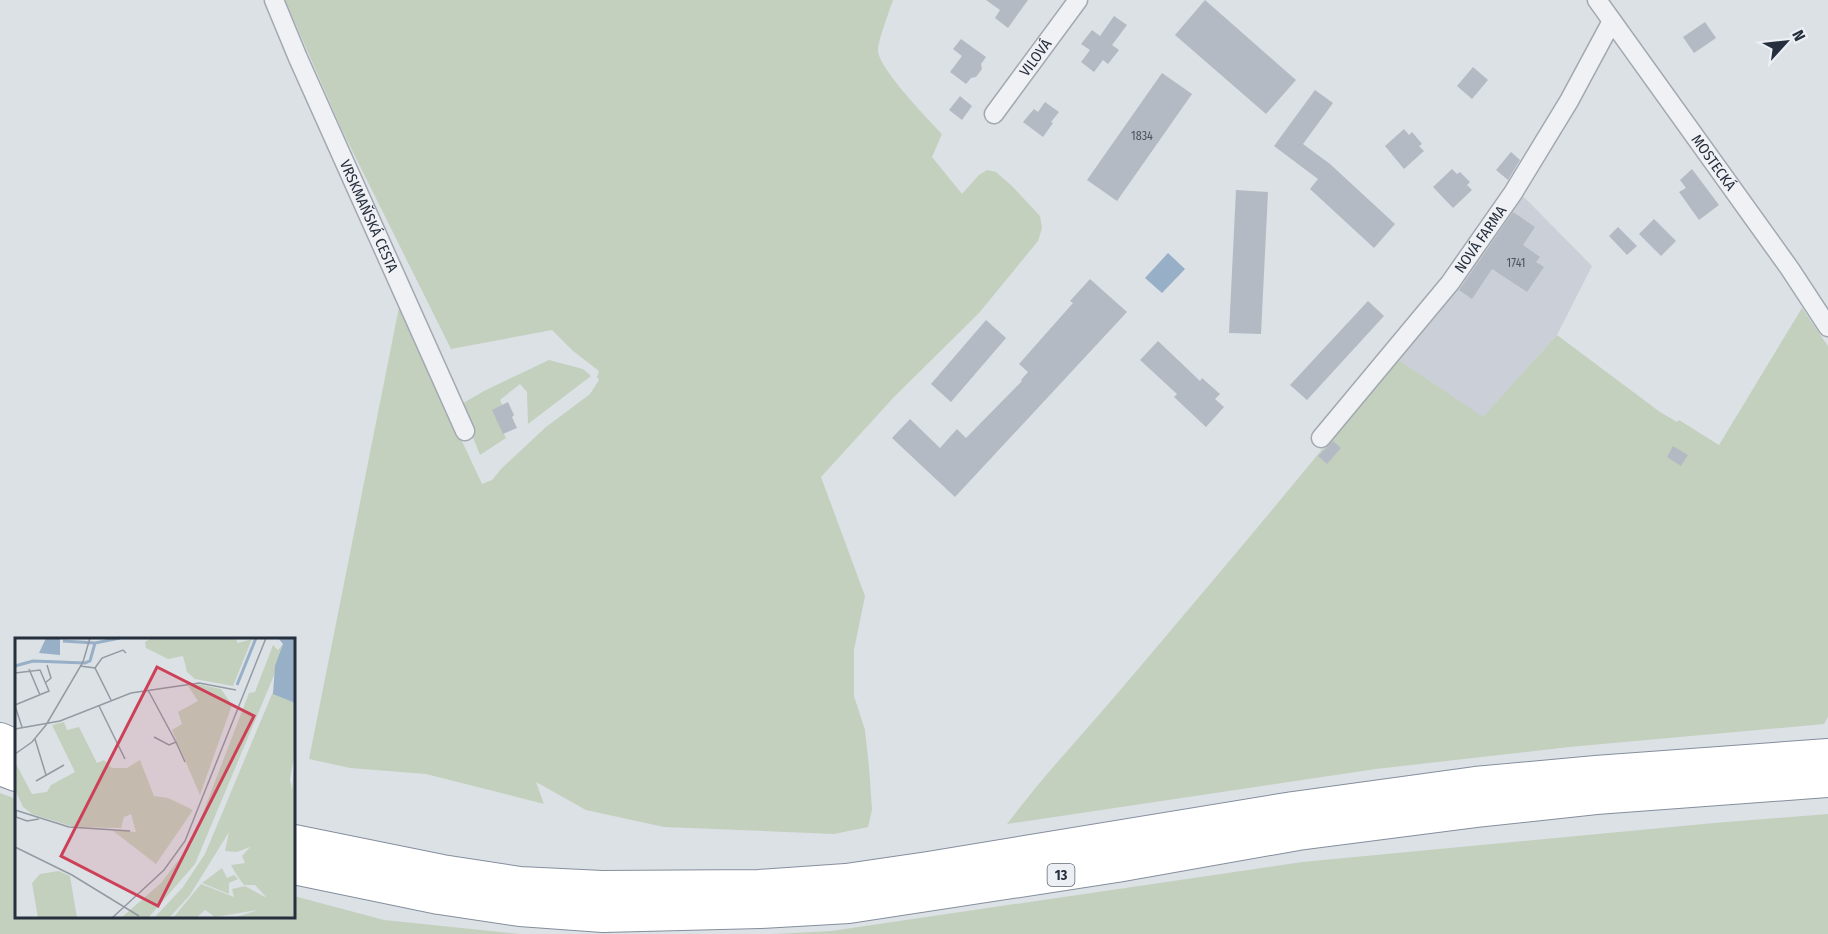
<svg xmlns="http://www.w3.org/2000/svg" width="1828" height="934" font-family="'Fira Sans Condensed',sans-serif">
	<style>
		.built { fill: #cbd0d8 }
		.green { fill: #c3d0be }
		.water { fill: #97afc7 }
		.building { fill: #b4bac3 }
		.lines { fill: none; stroke-linecap: round; stroke-linejoin: round }
		.minor-casing { stroke: #a2a8b0; stroke-width: 21 }
		.trunk-casing { stroke: #848e9d; stroke-width: 34 }
		.minor { stroke: #eff1f5; stroke-width: 18 }
		.trunk { stroke: #fff; stroke-width: 32 }
		.labels { text-anchor: middle; stroke-width: 6; stroke-linejoin: round; paint-order: stroke }
		.number-label { font-size: 12px; fill: #4a525e }
		.shield { fill: #eceff4; stroke: #616974; stroke-width: 1.5 }
		.shield-label { font-size: 14px; font-weight: bold; fill: #262f3d }
		.street-label { font-size: 15px; fill: #262f3d; stroke: #eceff4 }
		.inset-river { fill: none; stroke: #97afc7; stroke-width: 3 }
		.inset-road { fill: none; stroke: #939aa2; stroke-width: 1.5 }
		.view { fill: #cc4158; fill-opacity: 0.15; stroke: #cc4158; stroke-width: 3 }
		.inset-edge { fill: none; stroke: #262f3d; stroke-width: 3 }
	</style>
	<rect width="100%" height="100%" fill="#dce1e6"/>
	<polygon class="built" points="1518,194 1525,198 1592,266 1557,335 1483,418 1396,358"/>
	<g class="green">
		<path d="M285,0h608c-4,12 -14,38 -15,49 -2,17 51,71 64,85l-10,23 30,37 17,-19 8,-5 9,2 16,14 28,30 2,12 -4,13 -59,72 -85,84 -73,80 44,119 -11,54v46l11,34 4,37 3,43 -4,17 -34,7 -170,-7 -78,-17 -50,-28 8,22 -118,-30 -76,-6 -41,-9 93,-467 59,147 21,45 10,-4 10,-12 44,-41 44,-33 9,-14 -2,-3 2,-6 -26,-20 -21,-21 -101,19 -109,-219z"/>
		<path d="M1802,308l26,38v371l-4,7 -255,23 -193,22 -369,55c36,-48 76,-90 115,-136 92,-109 185,-218 274,-330l87,59 74,-82 103,77 17,10 2,-2 40,25z"/>
		<path d="M549,360l34,9 8,7 -63,48 -1,-32 -7,-8 -20,16c7,12 -1,27 6,38l-26,17 -20,-50 24,-14z"/>
		<polygon points="0,793 16,799 16,918 294,918 294,896 384,920 520,934 0,934"/>
		<polygon points="1828,814 1828,934 773,934 831,931 1302,862 1714,823"/>
	</g>
	<polygon class="water" points="1168,253 1185,269 1162,293 1145,278"/>
	<g class="building">
		<polygon points="986,0 1028,0 1008,28 995,18 1000,10"/>
		<polygon points="1205,0 1296,80 1266,114 1175,35"/>
		<polygon points="1114,16 1127,25 1112,45 1119,50 1108,64 1103,60 1094,72 1081,62 1090,50 1081,44 1092,30 1100,36"/>
		<polygon points="1705,22 1716,38 1694,53 1683,37"/>
		<polygon points="961,39 986,57 981,64 982,69 976,77 971,78 966,84 950,72 962,56 953,49"/>
		<polygon points="1473,67 1488,80 1472,99 1457,86"/>
		<polygon points="1162,73 1192,94 1117,201 1087,180"/>
		<polygon points="1315,90 1333,103 1303,144 1330,164 1395,224 1374,248 1310,189 1318,179 1274,146"/>
		<polygon points="960,96 972,106 962,120 949,110"/>
		<polygon points="1045,102 1059,112 1051,122 1053,123 1043,137 1023,122 1034,109 1038,112"/>
		<polygon points="1404,129 1409,135 1412,132 1422,144 1419,146 1424,151 1404,169 1385,146"/>
		<polygon points="1511,152 1520,160 1508,180 1496,170"/>
		<polygon points="1452,169 1457,174 1460,172 1470,182 1467,185 1472,190 1453,208 1433,187"/>
		<polygon points="1692,169 1719,205 1699,220 1679,192 1686,188 1680,180"/>
		<polygon points="1236,190 1268,192 1261,334 1229,333"/>
		<polygon points="1513,212 1535,227 1523,245 1540,257 1536,262 1544,267 1527,292 1492,269 1472,299 1459,290"/>
		<polygon points="1654,219 1676,241 1661,256 1639,234"/>
		<polygon points="1618,227 1637,246 1627,255 1609,236"/>
		<polygon points="1090,279 1127,312 955,497 892,438 910,419 940,448 957,429 966,438 1022,381 1021,380 1028,372 1019,364 1073,303 1070,301"/>
		<polygon points="1368,301 1384,316 1307,400 1290,385"/>
		<polygon points="986,320 1006,338 951,402 931,384"/>
		<polygon points="1158,341 1200,381 1202,378 1220,394 1215,399 1224,407 1206,427 1174,397 1177,394 1140,360"/>
		<polygon points="508,402 514,415 512,417 517,428 503,434 492,410"/>
		<polygon points="1333,441 1341,448 1327,464 1318,456"/>
		<polygon points="1673,446 1688,455 1681,466 1667,457"/>
	</g>
	<g class="lines">
		<defs>
			<g id="minor">
				<path id="s1" d="M274,0l24,58 167,373"/>
				<path id="s2" d="M1597,0l193,269 38,58"/>
				<path id="s3" d="M994,114l84,-114"/>
				<path id="s4" d="M1321,438l129,-155 63,-90 56,-92 43,-80"/>
			</g>
			<g id="trunk">
				<polyline points="0,739 16,746"/>
				<polyline points="0,769 16,775"/>
				<polyline points="294,841 442,871 520,883 602,887 759,886 846,880 928,868 1293,808 1475,783 1596,772 1828,755"/>
				<polyline points="294,868 439,898 520,910 603,916 760,912 849,907 1117,866 1298,834 1477,811 1596,798 1828,781"/>
			</g>
		</defs>
		<use href="#minor" class="minor-casing"/>
		<use href="#trunk" class="trunk-casing"/>
		<use href="#minor" class="minor"/>
		<use href="#trunk" class="trunk"/>
	</g>
	<g class="labels">
		<g class="number-label">
			<text x="1142" y="140">1834</text>
			<text x="1516" y="267">1741</text>
		</g>
		<rect class="shield" x="1047.5" y="864" width="27" height="22" rx="4.5"/>
		<g class="shield-label">
			<text x="1061" y="880">13</text>
		</g>
		<g class="street-label">
			<text dy="5" stroke="none"><textPath href="#s3" startOffset="70">VILOVÁ</textPath></text>
			<text dy="5" stroke="none"><textPath href="#s2" startOffset="200">MOSTECKÁ</textPath></text>
			<text dy="5" stroke="none"><textPath href="#s1" startOffset="236">VRSKMAŇSKÁ CESTA</textPath></text>
			<text dy="5" stroke="none"><textPath href="#s4" startOffset="255">NOVÁ FARMA</textPath></text>
		</g>
	</g>
	<g transform="translate(15 638)">
		<rect width="280" height="280" fill="#dce1e6"/>
		<path d="M137,0h83l3,5 14,-4 -19,47 -38,-7 -8,-7 -4,-16 -15,3 -22,-11 -1,-6zM268,6l-8,29 -80,191 -47,54h-27l40,-35 30,-39 58,-151 6,-1 18,-47 5,5zM182,46l24,5 11,16 -32,90 -28,-65 10,-6 -4,-12 20,-11 -10,-15zM260,49l-1,7 21,9v49l-5,27 2,11 3,-31v159h-62l25,-8 -43,7 -10,-7 -9,8h-23l28,-34 33,13 -2,-8 13,-3 22,12 -12,-13h-11l-8,-11 -5,-9 14,-2 -3,-7 8,-9 -13,5 -12,-1 4,-19 -39,63 -21,23h-15l29,-31 22,-33zM49,84l3,8 12,-3 18,36 7,-3 8,8h15l13,-8 14,36 14,2 25,12 -37,54 -44,-34 24,2 -5,-18 -7,3 -3,11 -47,-1 -42,-13 -9,-7 -8,-17v-28l17,32 15,-2 4,-7 24,-13 -23,-47zM207,230l5,10 7,-3 4,4 -9,4v11l-27,-11zM44,233l11,5 7,42h-39l-6,-35 8,-9z" fill="#c3d0be"/>
		<path d="M31,0h14v17l-21,-2zM280,0l1,65h-1l-22,-9 2,-28 8,-22 -4,-5z" fill="#97afc7"/>
		<path class="inset-river" d="M48,3l32,2M0,28l18,-5 52,2 5,-2 5,-18 25,-5M222,47l19,-47"/>
		<path class="inset-road" d="M65,28l15,2 16,32M80,30l7,-10 21,-8 3,3M14,31l11,26M0,35l25,-3 9,21 -34,14M30,45l6,-5 -4,-13M133,52l28,52M0,68l7,21M84,68l26,53M0,91l45,-8 71,-28 68,-10 37,7M139,99l15,8 7,-3 9,20M20,101l11,36M0,116l17,-12 14,-17 37,-63 7,-24M21,143l28,-16M0,172l54,17 61,4M1,172v7l11,4 12,-2M0,209l57,28 67,41M97,280l52,-48 21,-29 81,-203"/>
		<path class="view" d="M142,29l97,49 -96,190 -97,-50z"/>
		<rect width="280" height="280" class="inset-edge"/>
	</g>
	<g transform="translate(1786 42) rotate(63)" stroke="#eceff4" stroke-width="4.5" paint-order="stroke">
	<path d="M0-4.5L10 22L0 15L-10 22Z" fill="#262f3d"/>
	<text y="-9" font-size="16" font-weight="bold" text-anchor="middle" fill="#262f3d">N</text>
	</g>
</svg>
